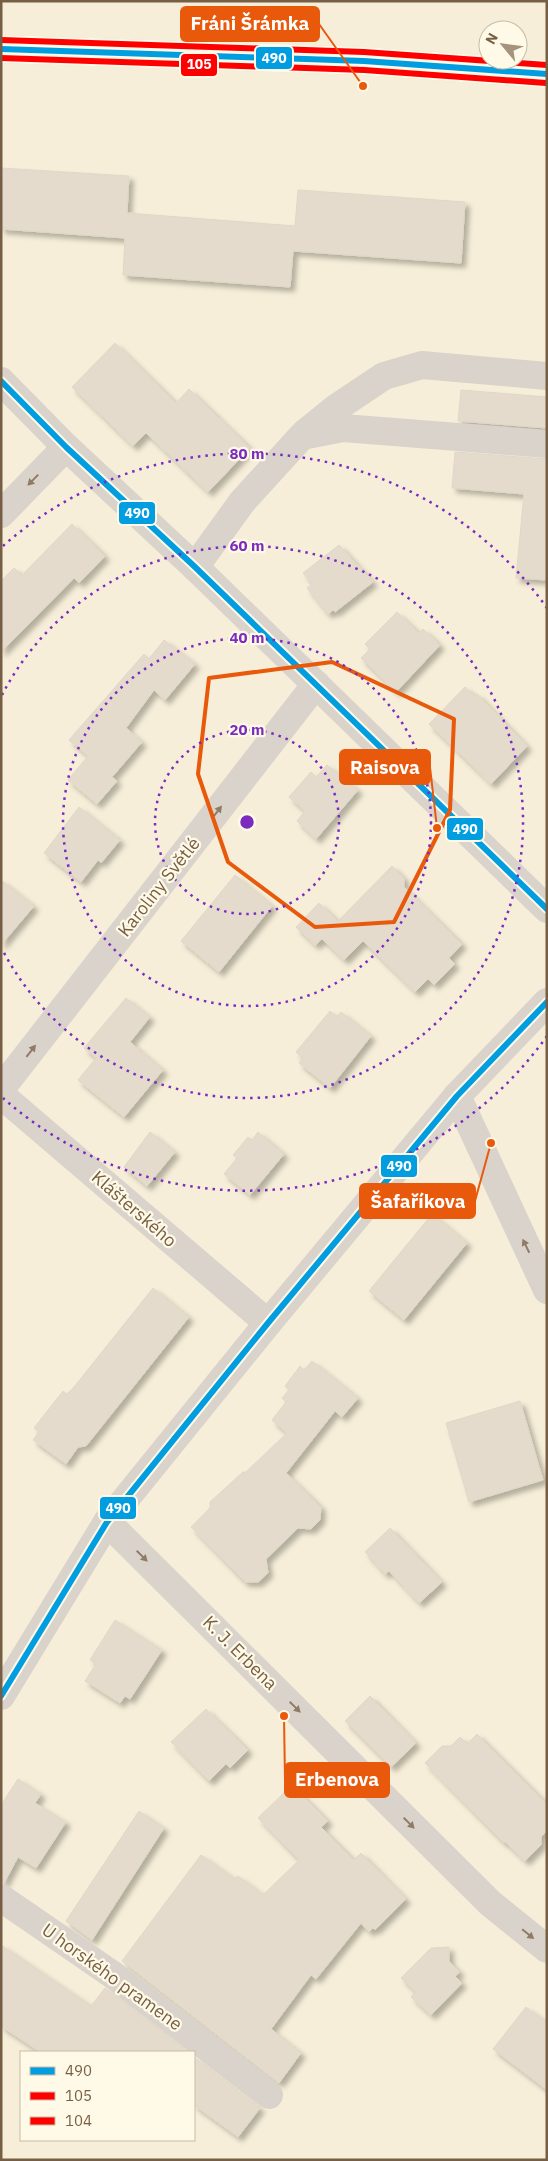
<svg xmlns="http://www.w3.org/2000/svg" width="548" height="2161" font-family="'IBM Plex Sans',sans-serif">
	<style>
		.residential { fill: #f6eed8; fill-rule: evenodd }
		.building { fill: #e4dbcd; stroke: #e0d7c8; filter: url(#shadow) }
		.lines { fill: none; stroke-linecap: round; stroke-linejoin: round }
		.minor { stroke: #dad3cb; stroke-width: 28 }
		.bus-1-casing { stroke: #fffae7; stroke-width: 10 }
		.bus-2-casing { stroke: #fffae7; stroke-width: 10 }
		.bus-3-casing { stroke: #fffae7; stroke-width: 10 }
		.bus-1 { stroke: #009ee0; stroke-width: 6 }
		.bus-2 { stroke: #f00; stroke-width: 6 }
		.bus-3 { stroke: #f00; stroke-width: 6 }
		.oneway { fill: #907c66 }
		.marked { fill: none; stroke: #e8590c; stroke-width: 4; stroke-linejoin: round }
		.ring { fill: none; stroke: #7b2cbf; stroke-width: 2.5; stroke-dasharray: 2.5 5 }
		.labels { text-anchor: middle; stroke-width: 4.5; stroke-linejoin: round; paint-order: stroke }
		.street-label { font-size: 18px; fill: #775f45; stroke: #fffae7 }
		.centre { fill: #7b2cbf; stroke: #fffae7; stroke-width: 2.5 }
		.ring-label { font-size: 15px; text-anchor: middle; font-weight: bold; fill: #7b2cbf; stroke: #fffae7; stroke-width: 4.5; stroke-linejoin: round; paint-order: stroke }
		.leader { fill: none; stroke: #e8590c; stroke-width: 2 }
		.callout-dot { fill: #e8590c; stroke: #fffae7; stroke-width: 2 }
		.callout { fill: #e8590c; stroke: #e8590c; stroke-width: 2 }
		.callout-label { font-size: 19px; text-anchor: middle; font-weight: bold; fill: #fff }
		.line-badge { stroke: #fffae7; stroke-width: 2 }
		.badge-label { font-size: 14px; text-anchor: middle; font-weight: bold; fill: #fff }
	</style>
	<defs>
		<filter id="shadow"><feDropShadow dx="4.5" dy="4.5" stdDeviation="2.5" flood-color="#0004"/></filter>
	</defs>
	<rect width="100%" height="100%" fill="#f7f3e6"/>
	<path class="residential" d="M1,1h546v2159h-546zM488,30h30v30h-30zM21,2052h173v88h-173z"/>
	<g class="building">
		<polygon points="1,168 129,176 127,213 295,226 298,190 465,202 461,263 293,251 290,287 123,275 125,238 1,229"/>
		<polygon points="115,343 176,403 189,389 250,448 208,492 146,433 133,446 72,387"/>
		<polygon points="461,390 547,397 547,428 458,421"/>
		<polygon points="455,452 547,459 547,580 516,578 524,494 452,488"/>
		<polygon points="72,524 105,556 79,583 74,578 1,652 1,581 14,568 22,575"/>
		<polygon points="339,545 373,582 335,612 333,610 328,614 307,588 312,584 303,573"/>
		<polygon points="397,612 419,633 423,629 440,645 396,692 361,658 370,649 365,644"/>
		<polygon points="164,640 195,664 165,700 154,690 126,728 142,742 112,777 117,781 97,804 68,780 88,756 69,740 144,654 149,659"/>
		<polygon points="465,687 475,696 477,694 527,746 491,784 429,724"/>
		<polygon points="327,765 358,790 316,839 297,821 305,811 289,797 311,772 316,777"/>
		<polygon points="79,807 120,840 101,863 98,860 81,882 44,853"/>
		<polygon points="392,866 404,878 404,887 462,944 449,958 455,964 434,985 428,979 415,992 363,941 344,960 322,939 315,945 296,927 319,903 338,921"/>
		<polygon points="235,875 272,906 219,972 181,941"/>
		<polygon points="1,880 34,906 1,945"/>
		<polygon points="126,998 150,1017 130,1042 163,1070 124,1117 78,1080 96,1058 84,1048"/>
		<polygon points="330,1011 337,1017 341,1012 371,1036 330,1088 299,1063 303,1058 296,1052"/>
		<polygon points="150,1132 175,1152 147,1186 124,1167"/>
		<polygon points="258,1132 284,1154 250,1195 224,1174 237,1158 233,1155 248,1137 252,1140"/>
		<polygon points="432,1214 467,1243 404,1320 369,1291"/>
		<polygon points="153,1288 189,1317 86,1446 78,1447 66,1464 33,1440 39,1432 34,1428 63,1391 67,1394 74,1387"/>
		<polygon points="312,1361 358,1398 342,1417 335,1411 286,1473 321,1507 320,1520 311,1529 298,1528 266,1559 268,1573 258,1582 245,1582 191,1527 210,1508 210,1502 243,1472 246,1472 287,1433 272,1420 286,1402 282,1398 289,1390 285,1386 300,1366 304,1370"/>
		<polygon points="520,1401 543,1480 469,1502 446,1423"/>
		<polygon points="390,1528 442,1582 419,1603 389,1571 385,1574 365,1552"/>
		<polygon points="115,1620 162,1650 130,1699 125,1696 120,1703 85,1681 96,1664 90,1660"/>
		<polygon points="370,1696 416,1743 391,1767 345,1721"/>
		<polygon points="206,1709 248,1750 230,1768 226,1764 209,1781 171,1742"/>
		<polygon points="477,1734 547,1804 547,1830 541,1837 541,1845 525,1861 505,1842 504,1843 425,1763 442,1746 451,1746 460,1737 467,1744"/>
		<polygon points="18,1779 41,1794 35,1803 66,1822 36,1868 18,1857 4,1883 1,1883 1,1805"/>
		<polygon points="292,1785 328,1821 321,1827 354,1860 361,1853 406,1899 375,1930 373,1928 369,1932 361,1923 316,1979 311,1975 271,2029 301,2053 279,2083 122,1961 201,1855 235,1879 238,1876 263,1895 299,1860 258,1818"/>
		<polygon points="139,1811 164,1828 92,1940 66,1921"/>
		<polygon points="1,1945 91,2006 105,1988 188,2052 40,2052 1,2026"/>
		<polygon points="449,1947 449,1961 460,1972 455,1976 462,1983 431,2015 411,1997 416,1992 401,1978 431,1948"/>
		<polygon points="526,2007 547,2023 547,2090 493,2049"/>
		<polygon points="194,2057 260,2108 238,2137 194,2105"/>
	</g>
	<g class="lines">
		<g class="minor">
			<polyline points="1,49 364,61 547,74"/>
			<polyline points="1,381 66,447 195,567 547,909"/>
			<polyline points="305,433 336,408 384,376 422,365 547,376"/>
			<polyline points="1,514 66,447"/>
			<polyline points="195,567 242,502 302,436 343,428 547,444"/>
			<polyline points="1,1089 316,684"/>
			<polyline points="1,1095 268,1323"/>
			<polyline points="457,1096 547,1290"/>
			<polyline points="107,1522 490,1903 547,1949"/>
			<polyline points="1,1696 107,1522 268,1323 457,1096 547,1002"/>
			<polyline points="1,1898 113,1975 269,2095"/>
		</g>
		<defs>
			<g id="bus-1">
				<polyline points="1,49 364,61 547,74"/>
				<polyline points="1,381 66,447 195,567 547,909"/>
				<polyline points="1,1696 107,1522 268,1323 457,1096 547,1002"/>
			</g>
			<polyline id="bus-2" points="1,58 364,70 546,83"/>
			<polyline id="bus-3" points="1,40 364,52 547,65"/>
		</defs>
		<use href="#bus-1" class="bus-1-casing"/>
		<use href="#bus-2" class="bus-2-casing"/>
		<use href="#bus-3" class="bus-3-casing"/>
		<use href="#bus-1" class="bus-1"/>
		<use href="#bus-2" class="bus-2"/>
		<use href="#bus-3" class="bus-3"/>
	</g>
	<defs><path id="oneway-solid" d="M-6-.8H1V-3.2L6.5 0L1 3.2V.8H-6Z" transform="scale(1.25)"/></defs>
	<g class="oneway">
		<use href="#oneway-solid" transform="translate(33 480) rotate(134)"/>
		<use href="#oneway-solid" transform="translate(217 812) rotate(-52)"/>
		<use href="#oneway-solid" transform="translate(31 1051) rotate(-52)"/>
		<use href="#oneway-solid" transform="translate(526 1246) rotate(-116)"/>
		<use href="#oneway-solid" transform="translate(142 1556) rotate(45)"/>
		<use href="#oneway-solid" transform="translate(295 1707) rotate(45)"/>
		<use href="#oneway-solid" transform="translate(409 1823) rotate(45)"/>
		<use href="#oneway-solid" transform="translate(528 1934) rotate(39)"/>
	</g>
	<path class="marked" d="M332,662l122,57 -4,91 -56,112 -79,5 -87,-65 -30,-88 11,-96z"/>
	<g class="ring">
		<circle cx="247" cy="822" r="92"/>
		<circle cx="247" cy="822" r="184"/>
		<path d="M2 695A276 276 0 1 1 2 949"/>
		<path d="M547 1036A368 368 0 0 1 3 1098M3 546A368 368 0 0 1 547 608"/>
	</g>
	<g class="labels">
		<g class="street-label">
			<text transform="translate(159 887) rotate(-52)" y="6">Karoliny Světlé</text>
			<text transform="translate(134 1209) rotate(41)" y="6">Klášterského</text>
			<text transform="translate(240 1653) rotate(45)" y="6">K. J. Erbena</text>
			<text transform="translate(112 1977) rotate(36)" y="6">U horského pramene</text>
		</g>
	</g>
	<circle cx="247" cy="822" r="8" class="centre"/>
	<g class="ring-label">
		<text x="247" y="459">80 m</text>
		<text x="247" y="551">60 m</text>
		<text x="247" y="643">40 m</text>
		<text x="247" y="735">20 m</text>
	</g>
	<path class="leader" d="M363 86L319 24M437 828L430 767M491 1143L475 1201M284 1716L285 1780"/>
	<g class="callout-dot">
		<circle cx="363" cy="86" r="5"/>
		<circle cx="437" cy="828" r="5"/>
		<circle cx="491" cy="1143" r="5"/>
		<circle cx="284" cy="1716" r="5"/>
	</g>
	<g class="callout">
		<rect x="181" y="7" width="138" height="34" rx="5"/>
		<rect x="340" y="750" width="90" height="34" rx="5"/>
		<rect x="360" y="1184" width="115" height="34" rx="5"/>
		<rect x="285" y="1763" width="104" height="34" rx="5"/>
	</g>
	<g class="callout-label">
		<text x="250" y="30">Fráni Šrámka</text>
		<text x="385" y="774">Raisova</text>
		<text x="418" y="1208">Šafaříkova</text>
		<text x="337" y="1786">Erbenova</text>
	</g>
	<g class="line-badge">
		<rect x="255" y="46" width="38" height="24" rx="5" fill="#009ee0"/>
		<rect x="180" y="53" width="38" height="24" rx="5" fill="#f00"/>
		<rect x="118" y="501" width="38" height="24" rx="5" fill="#009ee0"/>
		<rect x="446" y="817" width="38" height="24" rx="5" fill="#009ee0"/>
		<rect x="380" y="1154" width="38" height="24" rx="5" fill="#009ee0"/>
		<rect x="99" y="1496" width="38" height="24" rx="5" fill="#009ee0"/>
	</g>
	<g class="badge-label">
		<text x="274" y="63">490</text>
		<text x="199" y="69">105</text>
		<text x="137" y="518">490</text>
		<text x="465" y="834">490</text>
		<text x="399" y="1171">490</text>
		<text x="118" y="1513">490</text>
	</g>
	<rect width="548" height="2161" fill="none" stroke="#775f45" stroke-width="5"/>
	<rect x="20" y="2051" width="175" height="90" fill="#fffae7" stroke="#c9bca6"/>
	<rect x="30" y="2067" width="25" height="8" fill="#009ee0" stroke="#c9bca6"/>
	<text x="65" y="2076" font-size="15" fill="#775f45">490</text>
	<rect x="30" y="2092" width="25" height="8" fill="#ff0000" stroke="#c9bca6"/>
	<text x="65" y="2101" font-size="15" fill="#775f45">105</text>
	<rect x="30" y="2117" width="25" height="8" fill="#ff0000" stroke="#c9bca6"/>
	<text x="65" y="2126" font-size="15" fill="#775f45">104</text>
	<g transform="translate(503 45) rotate(299)"><circle r="24" fill="#fffae7" stroke="#c9bca6"/>
	<path d="M0-4L9 19L0 12L-9 19Z" fill="#a4937d"/>
	<text y="-8" font-size="14" font-weight="bold" text-anchor="middle" fill="#775f45">N</text>
	</g>
</svg>
